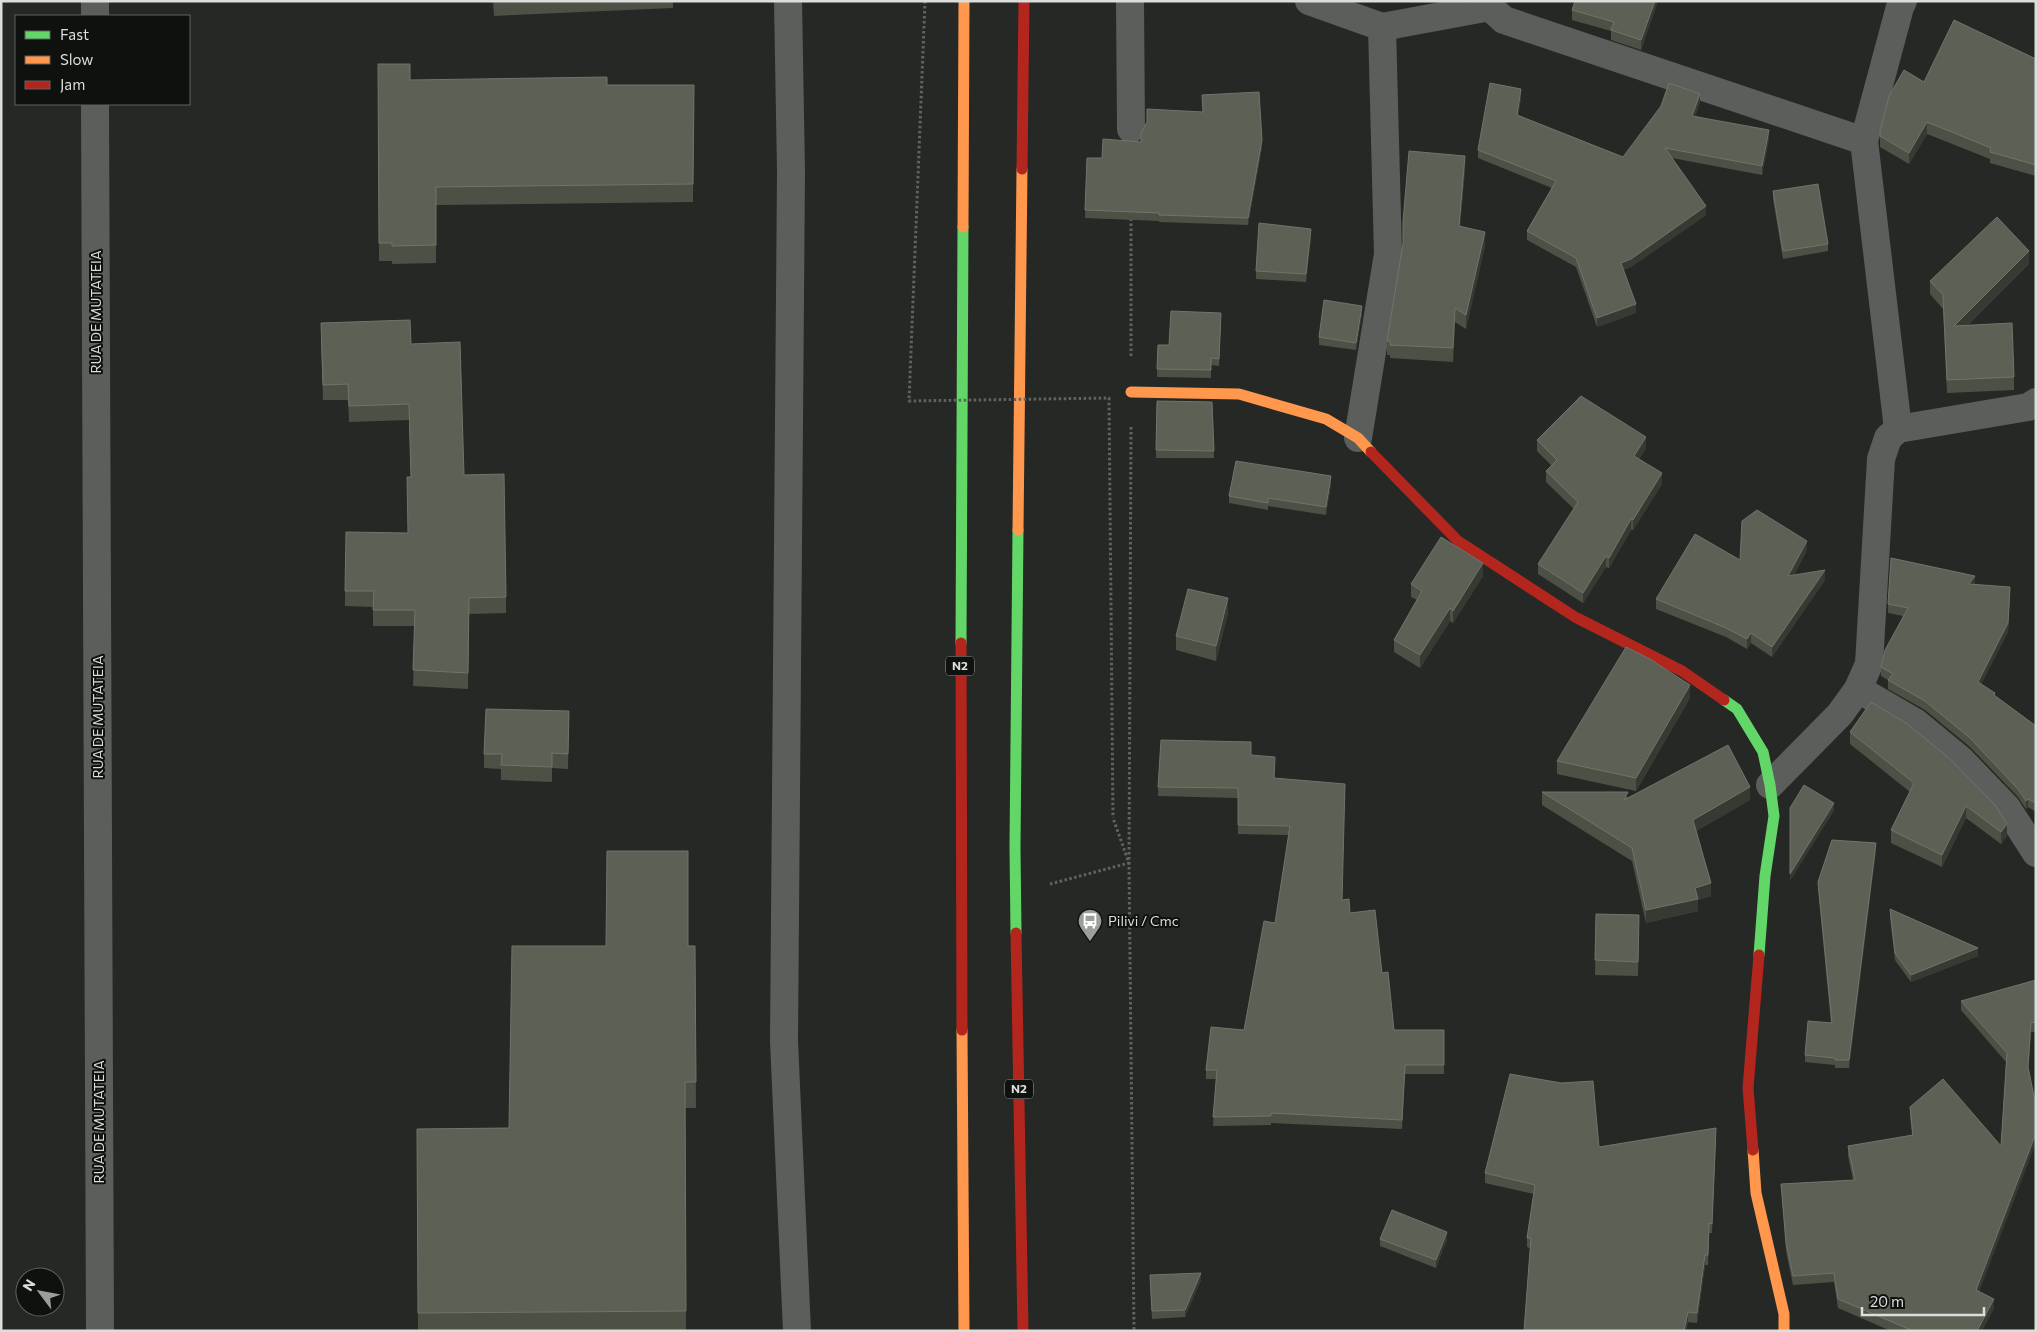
<svg xmlns="http://www.w3.org/2000/svg" width="2037" height="1332" font-family="Commissioner,sans-serif">
	<style>
		.lines { fill: none; stroke-linecap: round; stroke-linejoin: round }
		.path { stroke: #616361; stroke-width: 3; stroke-dasharray: 2.5 2.5; stroke-linecap: butt }
		.street { stroke: #5c5e5c; stroke-width: 28 }
		.fast { stroke: #63d668; stroke-width: 11 }
		.slow { stroke: #ff974d; stroke-width: 11 }
		.jam { stroke: #b3261e; stroke-width: 11 }
		.path-bridge { stroke: #616361; stroke-width: 3; stroke-dasharray: 2.5 2.5; stroke-linecap: butt }
		.wall { fill: #4d5145 }
		.shaded-wall { fill: #363a32 }
		.building { fill: #5c6055; stroke: #70746a }
		.labels { text-anchor: middle; stroke-width: 4; stroke-linejoin: round; paint-order: stroke }
		.shield { fill: #0f110f; stroke: #9ea09e; stroke-width: 1 }
		.shield-label { font-size: 12px; font-weight: bold; fill: #dcdedb }
		.street-label { font-size: 14px; fill: #dcdedb; stroke: #0f110f }
		.poi-label { font-size: 14px; fill: #dcdedb; stroke: #0f110f; text-anchor: start }
	</style>
	<rect width="100%" height="100%" fill="#252825"/>
	<g class="lines">
		<g class="path">
			<polyline points="1131,356 1131,217"/>
			<polyline points="1131,427 1129,863 1134,1331"/>
			<polyline points="1050,884 1129,863 1113,818"/>
		</g>
		<g class="street">
			<polyline points="95,1 95,16"/>
			<polyline points="788,1 791,172 784,1041 797,1331"/>
			<polyline points="1130,1 1131,129"/>
			<polyline points="1309,1 1382,27 1490,7"/>
			<polyline points="1483,1 1504,20 1864,141"/>
			<polyline points="95,104 100,1331"/>
			<polyline points="1898,429 1864,141 1900,7 1903,1"/>
			<polyline points="1358,438 1388,254 1382,27"/>
			<polyline points="1858,689 1915,722 1960,759 2007,808 2036,853"/>
			<polyline points="1770,785 1840,714 1858,689 1869,664 1881,459 1888,438 1898,429 2028,407 2036,402"/>
		</g>
		<g class="fast">
			<polyline points="961,643 963,227"/>
			<polyline points="1724,700 1737,709 1763,752 1770,785 1774,816 1765,876 1759,955"/>
			<polyline points="1016,933 1015,847 1018,530"/>
		</g>
		<g class="slow">
			<polyline points="963,227 964,1"/>
			<polyline points="1131,392 1239,394 1326,419 1358,438 1371,452"/>
			<polyline points="1018,530 1022,169"/>
			<polyline points="962,1030 964,1331"/>
			<polyline points="1753,1150 1756,1193 1784,1314 1784,1331"/>
		</g>
		<g class="jam">
			<polyline points="1022,169 1024,1"/>
			<polyline points="1371,452 1458,541 1575,617 1682,671 1724,700"/>
			<polyline points="961,643 962,1030"/>
			<polyline points="1016,933 1023,1331"/>
			<polyline points="1753,1150 1748,1088 1759,955"/>
		</g>
		<polyline class="path-bridge" points="925,1 909,401 1109,398 1113,818"/>
	</g>
	<g class="wall">
		<polygon points="493,1 673,1 673,8 494,16"/>
		<polygon points="1575,1 1658,1 1641,50 1611,40 1611,31 1572,20 1572,10"/>
		<polygon points="2036,59 2036,176 1990,163 1990,159 1927,134 1909,164 1880,147 1880,131 1924,82"/>
		<polygon points="378,64 410,80 607,85 694,85 693,202 436,205 436,263 392,264 392,261 379,261"/>
		<polygon points="1521,98 1518,116 1623,157 1700,102 1695,116 1769,139 1762,175 1672,158 1706,215 1631,267 1623,270 1636,313 1597,327 1576,267 1527,240 1527,231 1552,188 1478,158 1478,150"/>
		<polygon points="1141,142 1262,147 1248,225 1159,222 1159,221 1085,218 1087,158 1102,158"/>
		<polygon points="1465,170 1460,226 1485,246 1466,329 1455,322 1453,362 1390,358 1390,355 1387,355 1387,341"/>
		<polygon points="1773,191 1828,244 1828,251 1783,259 1773,199"/>
		<polygon points="1311,237 1306,282 1256,279 1256,271"/>
		<polygon points="2029,264 1968,325 2014,377 2014,390 1947,393 1943,309 1930,294 1930,281"/>
		<polygon points="1362,313 1356,350 1319,345 1319,337"/>
		<polygon points="1221,320 1219,366 1211,365 1211,378 1157,377 1158,345 1169,345"/>
		<polygon points="321,339 411,344 464,475 506,597 506,613 469,614 468,689 413,686 415,626 373,626 373,607 345,606 345,591 408,533 411,477 409,420 349,422 348,400 323,400"/>
		<polygon points="1157,401 1212,402 1214,458 1156,458"/>
		<polygon points="1537,440 1646,448 1639,459 1662,484 1633,530 1631,530 1609,568 1606,567 1583,603 1538,574 1538,564 1574,509 1546,482 1546,471 1552,466 1537,451"/>
		<polygon points="1331,483 1326,515 1268,506 1268,510 1229,503 1229,496"/>
		<polygon points="1807,550 1794,575 1825,580 1772,657 1751,643 1747,649 1726,637 1656,609 1656,599 1740,560"/>
		<polygon points="1483,576 1453,623 1450,621 1420,668 1394,652 1394,640 1417,600 1411,597 1411,584"/>
		<polygon points="1975,585 2010,595 2008,632 1981,684 1995,696 2036,726 2036,812 2028,807 2026,809 2018,797 1970,747 1925,710 1888,689 1888,680 1881,676 1881,667 1903,616 1888,613 1888,604"/>
		<polygon points="1228,613 1216,661 1176,650 1176,636"/>
		<polygon points="1690,698 1636,791 1557,774 1557,761"/>
		<polygon points="1871,702 2007,836 2001,844 1966,818 1942,867 1891,843 1891,830 1910,792 1850,744 1850,732"/>
		<polygon points="569,711 568,769 552,768 552,782 501,780 501,769 484,768 484,754"/>
		<polygon points="1251,755 1275,766 1274,778 1350,913 1382,973 1394,1030 1444,1030 1444,1074 1405,1074 1402,1129 1271,1123 1271,1125 1213,1126 1216,1079 1206,1079 1206,1070 1244,1030 1275,923 1289,835 1238,834 1238,798 1158,796 1158,787"/>
		<polygon points="1542,792 1628,797 1750,800 1696,831 1711,896 1698,900 1698,911 1646,923 1632,861 1542,805"/>
		<polygon points="1876,850 1849,1068 1835,1068 1835,1065 1805,1062 1805,1055 1831,1023 1818,889 1818,882"/>
		<polygon points="1890,909 1978,956 1911,982 1895,960 1890,917"/>
		<polygon points="1596,914 1639,929 1638,976 1595,975"/>
		<polygon points="688,946 695,946 696,1108 685,1108 686,1331 418,1331 417,1129 509,1128"/>
		<polygon points="2036,980 2036,1032 2031,1032 2028,1069 1979,1292 1994,1308 1982,1331 1891,1331 1838,1308 1834,1282 1793,1285 1786,1251 1781,1184 1853,1180 1848,1156 1848,1146 1912,1135 1910,1116 1910,1107 2001,1146 2006,1062 1961,1010 1961,1001"/>
		<polygon points="1716,1138 1712,1233 1709,1233 1708,1265 1705,1265 1697,1323 1688,1322 1686,1331 1524,1331 1530,1248 1527,1247 1527,1238 1534,1194 1485,1183 1485,1173 1599,1147"/>
		<polygon points="1380,1239 1447,1239 1436,1268 1380,1246"/>
		<polygon points="1201,1280 1185,1317 1152,1319 1150,1283"/>
	</g>
	<g class="shaded-wall">
		<polygon points="1655,1 1658,1 1641,50 1641,40"/>
		<polygon points="1521,89 1521,98 1517,124 1517,115"/>
		<polygon points="1700,94 1700,102 1692,125 1692,116"/>
		<polygon points="1927,122 1927,134 1909,164 1909,153"/>
		<polygon points="1769,130 1769,139 1762,175 1762,166"/>
		<polygon points="1262,140 1262,147 1248,225 1248,218"/>
		<polygon points="1465,156 1465,170 1459,239 1459,226"/>
		<polygon points="1706,206 1706,215 1631,267 1621,271 1621,263"/>
		<polygon points="1311,229 1311,237 1306,282 1306,274"/>
		<polygon points="1485,232 1485,246 1466,329 1466,315"/>
		<polygon points="2029,251 2029,264 1954,339 1954,326"/>
		<polygon points="1636,304 1636,313 1597,327 1597,318"/>
		<polygon points="1362,306 1362,313 1356,350 1356,343"/>
		<polygon points="1455,308 1455,322 1453,362 1453,348"/>
		<polygon points="1646,437 1646,448 1634,466 1634,456"/>
		<polygon points="1662,473 1662,484 1633,530 1633,520"/>
		<polygon points="1331,476 1331,483 1326,515 1326,507"/>
		<polygon points="1631,519 1631,530 1609,568 1609,558"/>
		<polygon points="1807,541 1807,550 1788,586 1788,576"/>
		<polygon points="1606,556 1606,567 1583,603 1583,593"/>
		<polygon points="1483,563 1483,576 1453,623 1453,611"/>
		<polygon points="1825,570 1825,580 1772,657 1772,647"/>
		<polygon points="1975,576 1975,584 1969,584"/>
		<polygon points="2010,587 2008,632 1978,691 1978,682"/>
		<polygon points="1228,598 1228,613 1216,661 1216,646"/>
		<polygon points="1450,608 1450,621 1420,668 1420,655"/>
		<polygon points="1751,633 1751,643 1747,649 1747,639"/>
		<polygon points="1690,685 1690,698 1636,791 1636,778"/>
		<polygon points="1750,787 1750,800 1693,833 1693,820"/>
		<polygon points="2028,799 2028,807 2026,809 2026,801"/>
		<polygon points="1834,803 1834,811 1790,881 1790,874"/>
		<polygon points="1966,806 1966,818 1942,867 1942,855"/>
		<polygon points="2007,824 2007,836 2001,844 2001,832"/>
		<polygon points="1876,843 1876,850 1849,1068 1849,1060"/>
		<polygon points="1711,883 1711,896 1698,900 1698,911 1646,923 1646,910 1695,888"/>
		<polygon points="1978,948 1978,956 1911,982 1911,975"/>
		<polygon points="2031,1022 2031,1032 2028,1076 2028,1067"/>
		<polygon points="2036,1133 2036,1143 1976,1300 1976,1290"/>
		<polygon points="1447,1232 1447,1239 1436,1268 1436,1260"/>
		<polygon points="1705,1255 1705,1265 1697,1323 1697,1313"/>
		<polygon points="1201,1273 1201,1280 1185,1317 1185,1310"/>
		<polygon points="1994,1299 1994,1308 1982,1331 1977,1331"/>
		<polygon points="1688,1312 1688,1322 1686,1331 1684,1331"/>
	</g>
	<g class="building">
		<polygon points="1575,1 1655,1 1641,40 1611,30 1614,22 1572,10"/>
		<polygon points="1954,20 2036,59 2036,165 1990,152 1991,148 1927,122 1909,153 1880,136 1880,131 1889,96 1904,70 1924,82"/>
		<polygon points="378,64 410,64 410,80 607,77 607,85 694,85 693,184 436,187 436,245 392,246 392,243 379,243"/>
		<polygon points="1490,83 1521,89 1517,115 1623,157 1661,106 1669,83 1700,94 1692,116 1769,130 1762,166 1665,148 1706,206 1631,259 1621,263 1636,304 1597,318 1576,258 1527,231 1556,181 1478,150"/>
		<polygon points="1259,92 1262,140 1248,218 1159,215 1159,213 1085,210 1087,158 1102,158 1103,139 1141,142 1141,133 1147,122 1147,109 1203,112 1202,95"/>
		<polygon points="1409,151 1465,156 1459,226 1485,232 1466,315 1455,308 1453,348 1390,345 1390,341 1387,341 1403,243 1403,222"/>
		<polygon points="1818,184 1828,244 1783,251 1773,191"/>
		<polygon points="1997,217 2029,251 1954,326 2012,323 2014,377 1947,380 1943,295 1930,281"/>
		<polygon points="1259,223 1311,229 1306,274 1256,271"/>
		<polygon points="1324,300 1362,306 1356,343 1319,337"/>
		<polygon points="1171,311 1221,313 1219,359 1211,358 1211,370 1157,369 1158,345 1169,345"/>
		<polygon points="410,320 411,344 460,342 464,475 504,474 506,597 469,598 468,673 413,670 415,610 373,610 374,591 345,591 346,532 408,533 407,477 411,477 409,404 349,406 348,384 323,385 321,323"/>
		<polygon points="1581,396 1646,437 1634,456 1662,473 1633,520 1631,519 1609,558 1606,556 1583,593 1538,564 1578,502 1546,471 1557,460 1537,440"/>
		<polygon points="1157,401 1212,402 1214,451 1156,450"/>
		<polygon points="1236,461 1331,476 1326,507 1268,498 1268,503 1229,496"/>
		<polygon points="1757,510 1807,541 1788,576 1825,570 1772,647 1751,633 1747,639 1726,628 1656,599 1695,534 1740,560 1742,521"/>
		<polygon points="1441,537 1483,563 1453,611 1450,608 1420,655 1394,640 1422,591 1411,584"/>
		<polygon points="1891,558 1975,576 1969,584 2010,587 2008,623 1978,682 1995,693 1994,695 2036,726 2036,803 2028,799 2026,801 2018,789 1970,738 1925,701 1888,680 1893,674 1881,667 1885,650 1908,608 1888,604"/>
		<polygon points="1188,589 1228,598 1216,646 1176,636"/>
		<polygon points="1626,647 1650,659 1690,685 1636,778 1557,761"/>
		<polygon points="1871,702 1906,723 1949,758 1995,805 2007,824 2001,832 1966,806 1942,855 1891,830 1914,783 1850,732"/>
		<polygon points="486,709 569,711 568,754 552,753 552,767 501,765 502,754 484,754"/>
		<polygon points="1161,740 1251,742 1251,755 1275,757 1274,778 1345,784 1342,900 1349,899 1350,913 1375,910 1382,973 1388,972 1394,1030 1444,1030 1444,1065 1405,1065 1402,1120 1271,1113 1271,1116 1213,1117 1217,1070 1206,1070 1211,1027 1244,1030 1264,921 1275,923 1290,826 1238,825 1238,788 1158,787"/>
		<polygon points="1728,745 1750,787 1693,820 1711,883 1695,888 1698,899 1646,910 1632,848 1542,792 1628,792 1624,800"/>
		<polygon points="1804,785 1834,803 1790,874 1790,808"/>
		<polygon points="1832,840 1876,843 1849,1060 1835,1060 1835,1058 1805,1055 1808,1021 1832,1023 1818,882"/>
		<polygon points="607,851 688,851 688,946 695,946 696,1082 685,1082 686,1311 418,1313 417,1129 509,1128 512,946 606,946"/>
		<polygon points="1890,909 1978,948 1911,975 1895,953"/>
		<polygon points="1596,914 1639,915 1638,962 1595,960"/>
		<polygon points="2036,980 2036,1023 2031,1022 2028,1067 2036,1106 2036,1133 1976,1290 1994,1299 1977,1331 1911,1331 1911,1330 1838,1299 1834,1273 1793,1276 1786,1242 1781,1184 1855,1180 1848,1146 1913,1135 1910,1107 1943,1079 2001,1146 2007,1053 1961,1001"/>
		<polygon points="1510,1074 1561,1083 1593,1081 1599,1147 1716,1128 1712,1224 1709,1223 1708,1255 1705,1255 1697,1313 1688,1312 1684,1331 1524,1331 1531,1238 1527,1238 1535,1185 1485,1173"/>
		<polygon points="1392,1210 1447,1232 1436,1260 1380,1239"/>
		<polygon points="1201,1273 1185,1310 1152,1311 1150,1275"/>
	</g>
	<defs>
		<symbol id="bus-pin" viewBox="-11 -11 22 30"><path d="M0 17L-7.5 6A9.5 9.5 0 1 1 7.5 6Z" fill="#9c9e9b" stroke="#0f110f"/><path d="M-5-6H5V4H4V6H2V4H-2V6H-4V4H-5ZM-3.5-4V0h7V-4ZM-3.5 1.2v1.5H-2V1.2ZM2 1.2v1.5H3.5V1.2Z" fill="#fff"/></symbol>
	</defs>
	<g fill-rule="evenodd">
		<use href="#bus-pin" x="1076" y="907" width="28" height="38"/>
	</g>
	<g class="labels">
		<g class="shield">
			<rect x="946" y="656.5" width="28" height="19" rx="4"/>
			<rect x="1005" y="1079.5" width="28" height="19" rx="4"/>
		</g>
		<g class="shield-label">
			<text x="960" y="670">N2</text>
			<text x="1019" y="1093">N2</text>
		</g>
		<g class="street-label">
			<text transform="translate(96 312) rotate(-90)" y="5">RUA DE MUTATEIA</text>
			<text transform="translate(98 717) rotate(-90)" y="5">RUA DE MUTATEIA</text>
			<text transform="translate(99 1122) rotate(-90)" y="5">RUA DE MUTATEIA</text>
		</g>
		<g class="poi-label">
			<text x="1108" y="926">Pilivi / Cmc</text>
		</g>
	</g>
	<rect width="2037" height="1332" fill="none" stroke="#dcdedb" stroke-width="5"/>
	<rect x="15" y="15" width="175" height="90" fill="#0f110f" stroke="#616361"/>
	<rect x="25" y="31" width="25" height="8" fill="#63d668" stroke="#616361"/>
	<text x="60" y="40" font-size="15" fill="#dcdedb">Fast</text>
	<rect x="25" y="56" width="25" height="8" fill="#ff974d" stroke="#616361"/>
	<text x="60" y="65" font-size="15" fill="#dcdedb">Slow</text>
	<rect x="25" y="81" width="25" height="8" fill="#b3261e" stroke="#616361"/>
	<text x="60" y="90" font-size="15" fill="#dcdedb">Jam</text>
	<g transform="translate(40 1292) rotate(302)"><circle r="24" fill="#0f110f" stroke="#616361"/>
	<path d="M0-4L9 19L0 12L-9 19Z" fill="#9c9e9b"/>
	<text y="-8" font-size="14" font-weight="bold" text-anchor="middle" fill="#dcdedb">N</text>
	</g>
	<path d="M1862 1307v8h122v-8" fill="none" stroke="#dcdedb" stroke-width="2.5"/>
	<text x="1870" y="1307" font-size="15" fill="#dcdedb" stroke="#0f110f" stroke-width="4" paint-order="stroke">20 m</text>
</svg>
